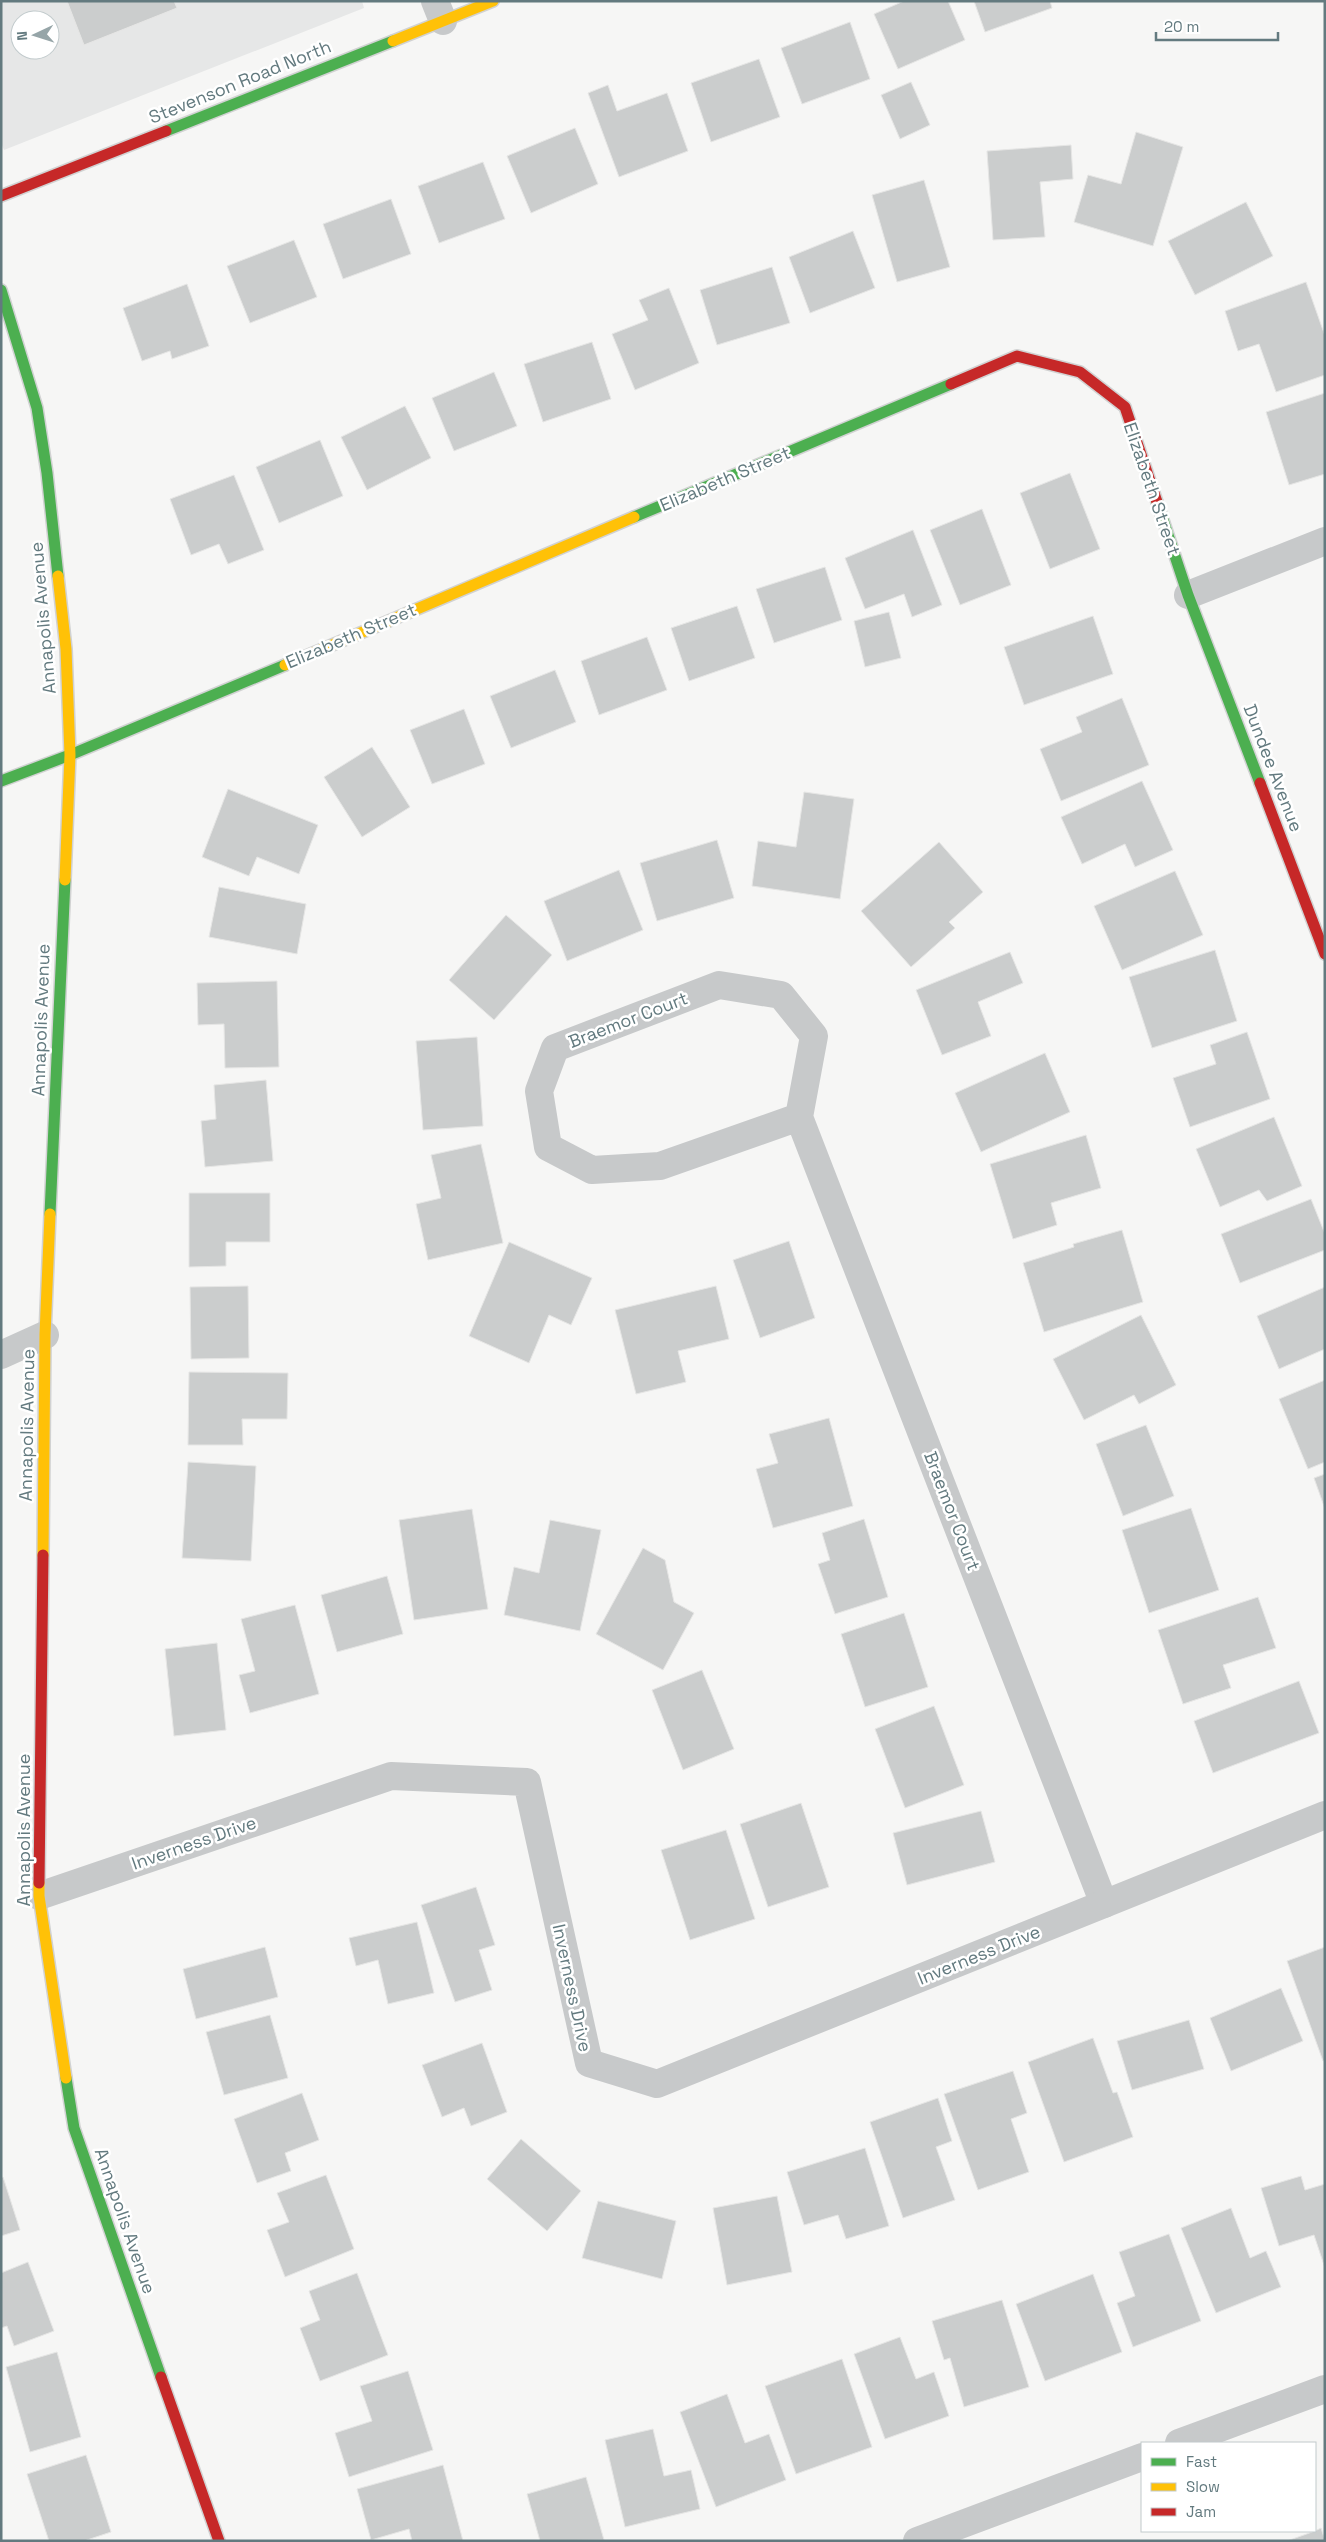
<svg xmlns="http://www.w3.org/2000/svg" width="1326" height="2542" font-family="'Space Grotesk',sans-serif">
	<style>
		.built { fill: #e6e7e7; fill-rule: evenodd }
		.building { fill: #cbcdcd; stroke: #e6e6e5 }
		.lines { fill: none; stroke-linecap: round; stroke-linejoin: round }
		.fast-casing { stroke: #d1d2d2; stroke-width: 14 }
		.slow-casing { stroke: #d1d2d2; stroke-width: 14 }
		.jam-casing { stroke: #d1d2d2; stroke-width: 14 }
		.street { stroke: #c7c9ca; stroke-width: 28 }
		.fast { stroke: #4caf50; stroke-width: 11 }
		.slow { stroke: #ffc107; stroke-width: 11 }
		.jam { stroke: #c62828; stroke-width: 11 }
		.labels { text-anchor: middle; stroke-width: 5; stroke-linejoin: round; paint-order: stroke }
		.street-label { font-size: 18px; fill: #637a7f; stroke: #fff }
	</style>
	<rect width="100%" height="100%" fill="#f6f6f5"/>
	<path class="built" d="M1,1h361l2,7 -360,142 -3,-7zM20,20h30v30h-30z"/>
	<g class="building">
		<polygon points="67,1 174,1 177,8 84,45"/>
		<polygon points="904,1 948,1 965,40 898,69 874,14"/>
		<polygon points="974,1 1050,1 1052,8 985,32"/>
		<polygon points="850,22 870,79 802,104 781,48"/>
		<polygon points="759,59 780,117 711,142 691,83"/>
		<polygon points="911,82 930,125 900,139 881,95"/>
		<polygon points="608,85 617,111 667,93 688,151 619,177 588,93"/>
		<polygon points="575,128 598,184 531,213 507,156"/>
		<polygon points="1136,132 1183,147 1153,246 1074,222 1088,175 1121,184"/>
		<polygon points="1071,145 1073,179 1040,182 1045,237 993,240 987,151"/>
		<polygon points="483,162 505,219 439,243 418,186"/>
		<polygon points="924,180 950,267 897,282 872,195"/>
		<polygon points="391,199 411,254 343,279 323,224"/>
		<polygon points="1246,202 1273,256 1195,295 1168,241"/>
		<polygon points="853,231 875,288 810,313 789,257"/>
		<polygon points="294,240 317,297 250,323 227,266"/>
		<polygon points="772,267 790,323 717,345 700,290"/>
		<polygon points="1306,282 1325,336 1325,375 1276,392 1259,344 1238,351 1225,311"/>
		<polygon points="187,284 209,346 172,359 170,351 142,361 123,308"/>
		<polygon points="669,288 699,363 635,390 612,334 648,320 639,300"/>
		<polygon points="592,342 611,399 543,422 524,364"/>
		<polygon points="494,372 517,426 454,451 432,398"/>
		<polygon points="1325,393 1325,474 1289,485 1266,412"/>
		<polygon points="405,406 431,458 367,490 341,437"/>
		<polygon points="320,440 343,496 279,523 256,467"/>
		<polygon points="1070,473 1100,549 1050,569 1020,493"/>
		<polygon points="234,475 264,550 228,564 219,544 191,555 170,499"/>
		<polygon points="982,509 1011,585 960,605 930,530"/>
		<polygon points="913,530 942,605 912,617 904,594 865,609 845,558"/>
		<polygon points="825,567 842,620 774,643 756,589"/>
		<polygon points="737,606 755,658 689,681 671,628"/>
		<polygon points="889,612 901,658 865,667 854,621"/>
		<polygon points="1093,616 1113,674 1024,705 1004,647"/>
		<polygon points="647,637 667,690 599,715 581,661"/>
		<polygon points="555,670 576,722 511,748 490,696"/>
		<polygon points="1122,698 1149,765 1061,801 1040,749 1082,732 1076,717"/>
		<polygon points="464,709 485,764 432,784 410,730"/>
		<polygon points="372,747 410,807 362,837 324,777"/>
		<polygon points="1142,781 1173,850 1135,867 1125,844 1082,864 1061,817"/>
		<polygon points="228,789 318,825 299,874 257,857 249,876 202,857"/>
		<polygon points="804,792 854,799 840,899 752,886 758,841 796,847"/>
		<polygon points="717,840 734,898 657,921 640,863"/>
		<polygon points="939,842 983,892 949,922 955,928 911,967 861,911"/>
		<polygon points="619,870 643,930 567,961 544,901"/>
		<polygon points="1175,871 1203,935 1122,970 1094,906"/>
		<polygon points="219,887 306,904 297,954 209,937"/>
		<polygon points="506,915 552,955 494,1020 449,980"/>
		<polygon points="1215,950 1237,1021 1152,1048 1129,977"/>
		<polygon points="1010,952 1023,983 978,1002 991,1036 942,1055 916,990"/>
		<polygon points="277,981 279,1067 225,1068 224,1024 198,1025 197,983"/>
		<polygon points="1247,1032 1270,1099 1190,1127 1173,1078 1216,1064 1210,1045"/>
		<polygon points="477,1037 483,1126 423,1130 416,1041"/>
		<polygon points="1045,1053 1070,1112 981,1152 955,1093"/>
		<polygon points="266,1080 273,1161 205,1167 201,1121 216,1119 214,1085"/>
		<polygon points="1274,1117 1302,1186 1267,1201 1259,1190 1220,1207 1196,1149"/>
		<polygon points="1086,1135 1101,1188 1051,1203 1057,1225 1013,1239 990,1164"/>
		<polygon points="481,1144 503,1243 428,1260 416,1204 441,1198 431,1155"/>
		<polygon points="189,1193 270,1193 270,1242 226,1242 226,1266 189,1267"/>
		<polygon points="1311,1199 1325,1234 1325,1250 1240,1283 1221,1234"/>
		<polygon points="1122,1230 1143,1302 1044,1332 1023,1263 1074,1247 1073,1244"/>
		<polygon points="789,1241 815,1318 760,1338 733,1260"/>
		<polygon points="509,1242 592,1278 571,1325 549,1315 529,1363 469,1336"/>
		<polygon points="248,1286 249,1358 191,1359 190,1287"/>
		<polygon points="716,1286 729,1339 678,1351 686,1382 636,1394 615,1310"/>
		<polygon points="1325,1287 1325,1349 1279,1369 1257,1316"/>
		<polygon points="1141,1315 1176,1385 1139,1404 1134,1395 1084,1420 1053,1359"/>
		<polygon points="189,1372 288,1373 287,1419 242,1419 243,1445 188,1445"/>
		<polygon points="1325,1380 1325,1462 1308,1469 1279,1399"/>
		<polygon points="829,1418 853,1506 773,1528 756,1469 778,1463 769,1434"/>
		<polygon points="1146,1425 1174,1496 1123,1516 1096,1444"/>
		<polygon points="188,1462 256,1466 251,1561 182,1558"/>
		<polygon points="1325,1474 1325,1509 1314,1478"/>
		<polygon points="1191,1508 1219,1590 1149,1613 1122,1530"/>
		<polygon points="472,1509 488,1609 414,1620 399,1520"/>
		<polygon points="864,1519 888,1597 835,1614 818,1564 830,1560 822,1533"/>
		<polygon points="550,1520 601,1530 580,1631 504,1615 514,1567 539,1573"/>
		<polygon points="643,1548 665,1560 674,1602 694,1613 663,1670 596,1634"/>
		<polygon points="387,1576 403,1634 337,1652 321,1595"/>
		<polygon points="1258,1597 1276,1648 1223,1665 1231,1688 1183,1704 1158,1630"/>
		<polygon points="295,1605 319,1694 250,1713 239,1675 255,1671 241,1619"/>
		<polygon points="904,1613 928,1687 865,1707 841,1634"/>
		<polygon points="217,1643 226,1730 174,1736 165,1649"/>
		<polygon points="702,1670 734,1749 683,1770 652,1690"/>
		<polygon points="1299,1681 1319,1733 1213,1773 1194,1721"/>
		<polygon points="934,1706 964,1785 905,1808 875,1729"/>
		<polygon points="801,1803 829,1887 768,1907 740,1824"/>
		<polygon points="981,1811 995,1862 907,1885 893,1833"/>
		<polygon points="726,1830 755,1919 690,1940 661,1850"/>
		<polygon points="476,1887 495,1945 479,1950 492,1990 455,2002 421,1905"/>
		<polygon points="417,1922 434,1993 388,2004 378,1960 356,1966 349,1938"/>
		<polygon points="265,1947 278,1997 196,2019 183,1969"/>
		<polygon points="1325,1947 1325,2060 1323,2061 1287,1961"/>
		<polygon points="1281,1988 1303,2041 1231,2071 1210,2018"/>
		<polygon points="270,2015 288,2078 224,2095 206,2032"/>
		<polygon points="1189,2020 1204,2069 1132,2090 1117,2041"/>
		<polygon points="1093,2038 1113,2093 1117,2092 1133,2137 1064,2162 1028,2062"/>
		<polygon points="482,2043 507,2112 471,2126 464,2108 442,2117 422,2065"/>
		<polygon points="1013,2071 1027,2113 1011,2119 1029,2172 978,2190 944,2094"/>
		<polygon points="302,2093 319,2140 285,2153 291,2171 257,2183 234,2119"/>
		<polygon points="938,2098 952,2141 936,2147 955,2200 903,2218 870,2122"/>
		<polygon points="521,2139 581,2191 547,2231 487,2179"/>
		<polygon points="865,2148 889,2226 846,2239 838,2215 804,2225 787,2172"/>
		<polygon points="326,2175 354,2249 285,2277 267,2230 289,2222 277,2193"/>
		<polygon points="1301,2176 1305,2190 1325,2184 1325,2268 1314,2235 1279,2246 1261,2188"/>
		<polygon points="3,2177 20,2230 1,2236 1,2178"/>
		<polygon points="777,2196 792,2272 727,2285 713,2208"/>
		<polygon points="598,2201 676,2221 662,2279 582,2258"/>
		<polygon points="1231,2208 1250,2258 1266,2251 1281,2287 1216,2313 1181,2228"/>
		<polygon points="1169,2234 1201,2321 1133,2347 1117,2303 1135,2296 1119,2252"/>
		<polygon points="28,2262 54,2331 14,2346 7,2326 1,2328 1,2273"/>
		<polygon points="357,2273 388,2355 320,2381 300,2328 320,2320 309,2291"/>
		<polygon points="1093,2274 1122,2352 1045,2381 1016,2304"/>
		<polygon points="1002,2300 1029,2387 964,2407 950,2358 944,2360 932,2321"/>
		<polygon points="900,2337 916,2379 934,2372 949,2416 885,2439 854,2354"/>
		<polygon points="57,2352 81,2437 30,2452 6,2367"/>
		<polygon points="842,2359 872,2447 796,2474 765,2386"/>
		<polygon points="408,2371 433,2450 349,2477 335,2433 372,2421 360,2386"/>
		<polygon points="727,2394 745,2443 769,2434 786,2480 716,2507 680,2412"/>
		<polygon points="653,2429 664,2476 691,2470 700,2509 625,2527 605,2440"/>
		<polygon points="86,2455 111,2532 84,2541 49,2541 27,2474"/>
		<polygon points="443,2465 463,2541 412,2541 409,2529 371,2540 357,2489"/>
		<polygon points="586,2477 604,2540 540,2541 527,2494"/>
		<polygon points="1321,2528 1325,2541 1287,2541 1315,2531"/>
	</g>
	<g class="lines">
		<defs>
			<g id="fast">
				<polyline points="166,131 393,41"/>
				<polyline points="1,290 37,408 47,473 58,576"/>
				<polyline points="1157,502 1188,595 1260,783"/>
				<polyline points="634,517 951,384"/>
				<polyline points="1,781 70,755 285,665"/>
				<polyline points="50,1214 65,880"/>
				<polyline points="66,2078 74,2128 161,2377"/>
			</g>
			<g id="slow">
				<polyline points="393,41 493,1"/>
				<polyline points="58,576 66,649 70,755 65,880"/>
				<polyline points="285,665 634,517"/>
				<polyline points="43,1555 45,1335 50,1214"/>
				<polyline points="39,1883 39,1896 66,2078"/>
			</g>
			<g id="jam">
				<polyline points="1,196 166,131"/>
				<polyline points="951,384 1017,356 1080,372 1125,407 1157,502"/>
				<polyline points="1260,783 1325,954"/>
				<polyline points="39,1883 43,1555"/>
				<polyline points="161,2377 219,2541"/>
			</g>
		</defs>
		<use href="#fast" class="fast-casing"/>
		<use href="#slow" class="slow-casing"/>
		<use href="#jam" class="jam-casing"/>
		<g class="street">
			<polyline points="435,1 443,21"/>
			<polyline points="1188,595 1325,541"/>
			<polyline points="799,1117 660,1166 592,1170 548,1147 539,1091 555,1048 719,985 781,995 814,1036 799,1117 1104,1904"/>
			<polyline points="1,1355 45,1335"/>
			<polyline points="39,1896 391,1776 527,1782 589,2063 657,2084 1325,1815"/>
			<polyline points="1179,2443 1325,2389"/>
			<polyline points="917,2541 1142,2457"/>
		</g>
		<use href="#fast" class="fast"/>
		<use href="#slow" class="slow"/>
		<use href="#jam" class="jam"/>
	</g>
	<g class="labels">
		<g class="street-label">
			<text transform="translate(240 82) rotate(-22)" y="6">Stevenson Road North</text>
			<text transform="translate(725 479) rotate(-23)" y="6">Elizabeth Street</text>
			<text transform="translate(1152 489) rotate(71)" y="6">Elizabeth Street</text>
			<text transform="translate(43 618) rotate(-95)" y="6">Annapolis Avenue</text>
			<text transform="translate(351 636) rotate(-23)" y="6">Elizabeth Street</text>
			<text transform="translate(1273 768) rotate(69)" y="6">Dundee Avenue</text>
			<text transform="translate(41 1020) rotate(-88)" y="6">Annapolis Avenue</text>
			<text transform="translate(628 1020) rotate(-21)" y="6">Braemor Court</text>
			<text transform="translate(27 1425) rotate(-89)" y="6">Annapolis Avenue</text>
			<text transform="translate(952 1511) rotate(69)" y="6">Braemor Court</text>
			<text transform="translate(24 1830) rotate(-90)" y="6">Annapolis Avenue</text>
			<text transform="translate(194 1843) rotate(-19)" y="6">Inverness Drive</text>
			<text transform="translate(979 1955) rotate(-22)" y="6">Inverness Drive</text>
			<text transform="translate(572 1988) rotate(78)" y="6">Inverness Drive</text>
			<text transform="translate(125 2221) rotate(71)" y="6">Annapolis Avenue</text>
		</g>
	</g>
	<rect width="1326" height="2542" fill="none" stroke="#637a7f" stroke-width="5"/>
	<rect x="1141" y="2442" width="175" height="90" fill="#ffffff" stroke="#c1cacc"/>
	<rect x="1151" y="2458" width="25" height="8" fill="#4caf50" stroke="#c1cacc"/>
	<text x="1186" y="2467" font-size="15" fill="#637a7f">Fast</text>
	<rect x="1151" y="2483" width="25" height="8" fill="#ffc107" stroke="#c1cacc"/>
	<text x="1186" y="2492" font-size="15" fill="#637a7f">Slow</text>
	<rect x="1151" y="2508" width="25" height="8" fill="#c62828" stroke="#c1cacc"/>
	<text x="1186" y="2517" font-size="15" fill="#637a7f">Jam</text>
	<g transform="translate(35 35) rotate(266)"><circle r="24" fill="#ffffff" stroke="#c1cacc"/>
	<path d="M0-4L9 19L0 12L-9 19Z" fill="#96a5a8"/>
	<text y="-8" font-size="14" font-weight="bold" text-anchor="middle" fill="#637a7f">N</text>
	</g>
	<path d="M1156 32v8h122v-8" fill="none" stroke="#637a7f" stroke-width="2.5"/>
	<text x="1164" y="32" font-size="15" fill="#637a7f" stroke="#ffffff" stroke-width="4" paint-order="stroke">20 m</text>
</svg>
